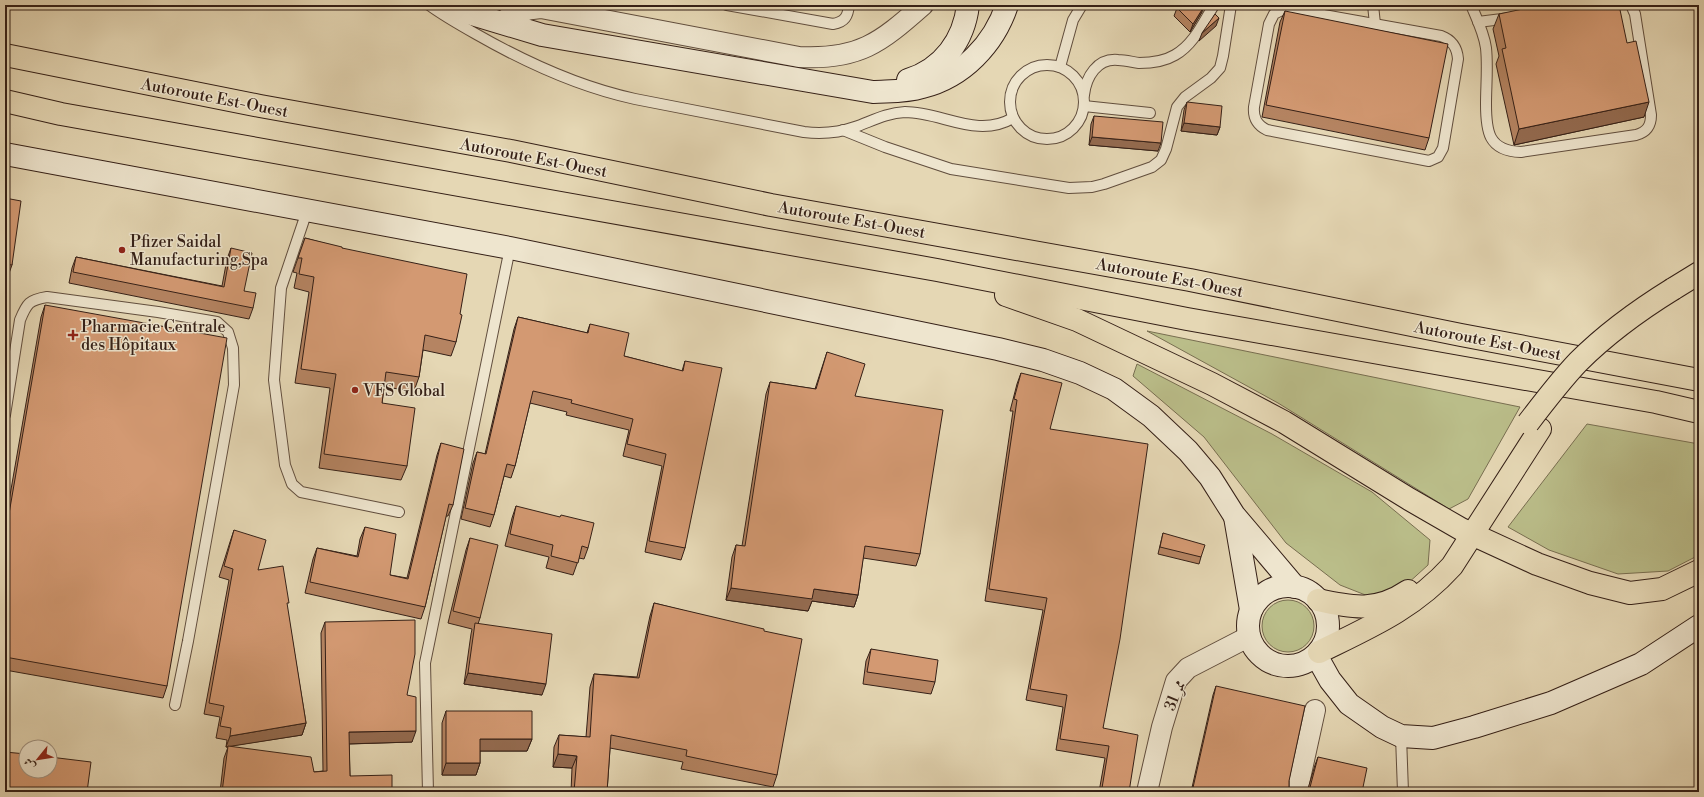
<svg xmlns="http://www.w3.org/2000/svg" width="1704" height="797" font-family="'Libre Bodoni',Amiri,serif">
	<style>
		.green { fill: #babd89; stroke: #786e50 }
		.lines { fill: none; stroke-linecap: round; stroke-linejoin: round }
		.service-casing { stroke: #614e3e; stroke-width: 12 }
		.minor-casing { stroke: #614e3e; stroke-width: 22 }
		.secondary-casing { stroke: #352017; stroke-width: 24 }
		.motorway-casing { stroke: #352017; stroke-width: 24 }
		.service { stroke: #eee5ce; stroke-width: 10 }
		.minor { stroke: #eee5ce; stroke-width: 20 }
		.secondary { stroke: #eee5ce; stroke-width: 22 }
		.motorway { stroke: #e5d7b4; stroke-width: 22 }
		.motorway-bridge-casing { stroke: #352017; stroke-width: 24; stroke-linecap: butt }
		.motorway-bridge { stroke: #e5d7b4; stroke-width: 22 }
		.wall { fill: #b58462; stroke: #352017 }
		.shaded-wall { fill: #946b50; stroke: #352017 }
		.building { fill: #d39972; stroke: #352017 }
		.poi-dot { fill: #8f2418; stroke: #eee5ce; stroke-width: 1.5 }
		.labels { text-anchor: middle; stroke-width: 3; stroke-linejoin: round; paint-order: stroke }
		.street-label { font-size: 16px; fill: #352017; stroke: #eee5ce }
		.poi-label { font-size: 16px; fill: #352017; stroke: #eee5ce; text-anchor: start }
	</style>
	<rect width="100%" height="100%" fill="#e5d7b4"/>
	<filter id="stains"><feTurbulence type="fractalNoise" baseFrequency=".005" numOctaves="4"/><feColorMatrix values="0 0 0 0 .2 0 0 0 0 .09 0 0 0 0 .02 0 0 0 .5 -.17"/></filter>
	<radialGradient id="worn" r=".72"><stop offset=".6" stop-color="#630" stop-opacity="0"/><stop offset="1" stop-color="#630" stop-opacity=".3"/></radialGradient>
	<g class="green">
		<polygon points="1147,331 1520,407 1468,499 1449,509 1278,403"/>
		<polygon points="1137,364 1272,434 1372,492 1430,540 1428,565 1406,585 1368,596 1340,585 1286,543 1204,437 1133,376"/>
		<polygon points="1587,424 1699,444 1699,555 1668,571 1618,574 1549,550 1508,527"/>
		<circle cx="1288" cy="626" r="26"/>
	</g>
	<g class="lines">
		<defs>
			<g id="service">
				<path d="M429,5c15,11 31,20 47,29 49,28 103,53 159,65l169,33c17,2 34,1 51,-5 17,-6 31,-14 50,-15 37,0 72,27 108,6"/>
				<path d="M727,5l106,19c12,-2 15,-8 16,-19"/>
				<polyline points="1373,5 1375,24"/>
				<path d="M1471,5c6,14 13,28 15,43 2,18 0,38 0,56 0,27 2,47 35,48l115,-17c11,-3 15,-9 15,-20l-16,-101 -4,-9"/>
				<path d="M1284,9h6l151,27c11,4 16,11 17,23l-15,89 -5,9 -9,4 -162,-31c-10,-5 -14,-12 -13,-23l15,-83 5,-10z"/>
				<polyline points="1478,22 1510,18"/>
				<circle cx="1047" cy="102" r="37"/>
				<polyline points="1060,67 1073,20 1082,5"/>
				<path d="M1084,95c2,-18 13,-37 34,-35 7,0 14,2 21,3 12,0 26,-2 36,-8 19,-11 28,-32 39,-50"/>
				<polyline points="1084,106 1150,113"/>
				<polyline points="843,130 885,147 951,169 1069,188 1092,187 1104,184 1152,167 1161,160 1166,149 1177,107 1185,97 1211,78 1220,68 1223,56 1231,5"/>
				<polyline points="307,211 281,288 274,380 285,465 292,484 301,492 399,512"/>
				<path d="M5,415l15,-95c7,-17 9,-20 27,-23l111,15 59,10 11,10 5,16 1,37 -46,256 -13,64"/>
				<polyline points="1401,736 1403,792"/>
				<polyline points="428,792 425,663 510,248"/>
			</g>
			<g id="minor">
				<path d="M501,22c13,-9 24,-13 40,-14l258,49c60,3 81,-14 124,-52"/>
				<polyline points="1147,792 1162,727 1176,681 1188,668 1250,636"/>
				<polyline points="1297,792 1315,710"/>
			</g>
			<g id="secondary">
				<path d="M442,5l100,30 331,57c17,-1 33,0 49,-5 41,-10 72,-43 85,-82"/>
				<path d="M908,80c35,-11 56,-40 60,-75"/>
				<polyline points="5,154 510,248 998,349 1043,360 1080,373 1114,389 1151,416 1188,451 1210,477 1234,515 1295,587"/>
				<polyline points="1235,517 1251,610"/>
				<circle cx="1288" cy="626" r="40"/>
				<polyline points="1316,655 1330,680 1349,704 1382,727 1401,736 1433,738 1474,727 1551,703 1641,664 1699,626"/>
			</g>
			<g id="motorway">
				<polyline points="5,55 260,106 511,151 771,205 1190,280 1461,335 1699,380"/>
				<polyline points="5,101 61,114 937,270 1187,319 1656,402 1699,412"/>
				<polyline points="1673,289 1699,273"/>
				<polyline points="1006,295 1077,320 1212,384 1284,422 1409,499 1461,529 1537,564 1590,583 1630,593 1662,589 1699,571"/>
				<path d="M1318,600c35,8 59,12 90,-9"/>
				<path d="M1319,652c51,-25 94,-43 133,-86l88,-137"/>
			</g>
		</defs>
		<use href="#service" class="service-casing"/>
		<use href="#minor" class="minor-casing"/>
		<use href="#secondary" class="secondary-casing"/>
		<use href="#motorway" class="motorway-casing"/>
		<use href="#service" class="service"/>
		<use href="#minor" class="minor"/>
		<use href="#secondary" class="secondary"/>
		<use href="#motorway" class="motorway"/>
		<defs>
			<path id="motorway-bridge" d="M1528,423c16,-21 32,-42 50,-61 29,-29 61,-52 95,-73"/>
		</defs>
		<use href="#motorway-bridge" class="motorway-bridge-casing"/>
		<use href="#motorway-bridge" class="motorway-bridge"/>
	</g>
	<g class="wall">
		<polygon points="1114,5 1123,5 1116,9"/>
		<polygon points="1177,8 1202,12 1190,32 1174,16"/>
		<polygon points="1285,11 1429,138 1425,150 1262,117 1280,22"/>
		<polygon points="1499,14 1644,117 1514,145 1496,64 1499,56 1493,29"/>
		<polygon points="1187,102 1220,127 1217,135 1181,131 1184,110"/>
		<polygon points="1094,116 1158,151 1089,145 1091,124"/>
		<polygon points="5,198 12,265 8,276 5,275"/>
		<polygon points="305,238 342,248 460,314 456,342 451,356 423,350 419,377 414,391 384,387 382,403 407,466 401,480 319,468 330,388 295,383 309,292 294,288 297,273 293,272"/>
		<polygon points="231,248 244,291 253,308 249,319 69,283 72,268 76,257 222,286 227,259"/>
		<polygon points="45,305 167,686 163,698 5,670 5,524 41,317"/>
		<polygon points="518,317 587,333 590,324 624,356 682,371 685,361 685,548 681,560 645,552 662,466 623,456 629,430 566,415 567,412 530,403 515,466 511,478 504,476 494,515 490,527 461,519 473,463 477,452 485,454 514,329"/>
		<polygon points="827,352 855,396 920,554 916,566 863,558 858,595 854,607 812,601 808,611 726,600 732,557 736,545 742,546 766,394 770,382 815,389"/>
		<polygon points="1021,373 1050,429 1103,728 1129,792 1099,792 1105,758 1056,750 1063,707 1026,700 1043,610 985,601 1013,411 1010,411 1017,384"/>
		<polygon points="441,443 453,505 448,516 446,516 425,607 421,619 305,593 313,559 317,548 357,556 360,539 365,527 390,575 407,578 437,455"/>
		<polygon points="516,506 588,548 584,559 579,558 573,575 546,568 549,557 505,546 512,518"/>
		<polygon points="234,530 258,570 287,608 306,723 302,735 230,746 314,772 323,771 321,633 325,622 407,695 412,742 349,744 350,776 392,792 220,792 224,758 228,747 226,747 227,740 216,738 220,717 204,714 229,580 219,577 230,542"/>
		<polygon points="1163,533 1201,557 1199,564 1158,554"/>
		<polygon points="470,538 480,618 478,624 542,695 464,684 471,634 472,629 448,623 466,550"/>
		<polygon points="654,603 764,631 777,775 773,787 681,769 683,762 610,748 607,792 571,792 572,768 553,767 554,747 559,735 586,737 590,687 594,674 637,677 650,616"/>
		<polygon points="871,649 935,682 931,694 863,684 866,661"/>
		<polygon points="1216,686 1289,781 1289,788 1292,792 1191,792 1213,695"/>
		<polygon points="446,711 532,739 527,751 480,751 480,763 476,775 442,775 442,723"/>
		<polygon points="1318,757 1362,792 1307,792 1315,765"/>
	</g>
	<g class="shaded-wall">
		<polygon points="1118,5 1123,5 1116,9"/>
		<polygon points="1205,5 1202,12 1190,32 1193,24"/>
		<polygon points="1219,18 1216,26 1199,41 1202,33"/>
		<polygon points="1649,102 1644,117 1514,145 1519,129"/>
		<polygon points="1184,123 1220,127 1217,135 1181,131"/>
		<polygon points="1092,137 1161,143 1158,151 1089,145"/>
		<polygon points="731,588 814,589 858,595 854,607 812,601 808,611 726,600"/>
		<polygon points="468,673 546,684 542,695 464,684"/>
		<polygon points="306,723 302,735 226,747 230,736"/>
		<polygon points="416,731 412,742 345,744 349,732"/>
		<polygon points="480,739 532,739 527,751 476,751"/>
		<polygon points="558,754 577,756 572,768 553,767"/>
		<polygon points="446,763 480,763 476,775 442,775"/>
	</g>
	<g class="building">
		<polygon points="1180,5 1205,5 1193,24 1177,8"/>
		<polygon points="1542,5 1619,5 1627,43 1636,41 1649,102 1519,129 1502,49 1506,48 1499,14"/>
		<polygon points="1285,11 1448,44 1429,138 1266,105"/>
		<polygon points="1215,14 1219,18 1202,33"/>
		<polygon points="1187,102 1222,106 1220,127 1184,123"/>
		<polygon points="1094,116 1163,122 1161,143 1092,137"/>
		<polygon points="5,198 21,201 12,265 5,264"/>
		<polygon points="305,238 342,247 342,248 467,274 460,314 462,315 456,342 425,335 419,377 386,372 382,403 415,408 407,466 324,454 336,374 301,369 314,277 299,274 302,258 298,258"/>
		<polygon points="231,248 252,253 244,291 256,293 253,308 73,272 76,257 224,287"/>
		<polygon points="45,305 227,338 167,686 5,657 5,537"/>
		<polygon points="518,317 588,333 590,324 629,333 624,356 683,371 685,361 722,368 685,548 649,541 666,454 627,444 633,419 571,403 572,400 533,391 515,466 507,464 494,515 465,508 477,452 486,454"/>
		<polygon points="827,352 865,364 855,396 943,410 920,554 865,546 858,595 814,589 812,599 731,588 736,545 745,546 770,382 816,389"/>
		<polygon points="1021,373 1062,383 1050,429 1148,444 1120,639 1103,728 1138,735 1129,792 1121,792 1102,788 1109,746 1060,739 1067,695 1030,689 1047,598 989,589 1017,400 1014,399"/>
		<polygon points="441,443 464,449 453,505 449,504 425,607 310,582 317,548 358,557 365,527 396,534 390,575 408,579"/>
		<polygon points="516,506 560,517 561,515 594,523 588,548 582,546 578,563 551,556 553,545 510,534"/>
		<polygon points="234,530 266,540 258,570 283,566 289,603 287,603 306,723 230,736 231,728 220,726 224,706 209,703 233,569 224,566"/>
		<polygon points="1163,533 1205,545 1201,557 1160,547"/>
		<polygon points="470,538 498,545 480,618 453,611"/>
		<polygon points="654,603 764,629 764,631 802,639 777,775 686,756 687,750 611,735 607,792 574,792 577,756 558,754 559,735 590,737 594,674 639,678"/>
		<polygon points="415,620 415,654 407,695 416,697 416,731 349,732 350,776 392,775 392,792 222,792 228,746 311,757 314,772 327,771 325,622"/>
		<polygon points="475,623 552,634 546,684 468,673"/>
		<polygon points="871,649 938,660 935,682 867,672"/>
		<polygon points="1216,686 1305,706 1289,781 1289,788 1292,792 1192,792"/>
		<polygon points="446,711 532,711 532,739 480,739 480,763 446,763"/>
		<polygon points="5,752 26,754 26,771 50,771 50,757 91,762 87,792 5,792"/>
		<polygon points="1318,757 1367,768 1362,792 1307,792 1309,791"/>
	</g>
	<g class="poi-dot">
		<circle cx="122" cy="250" r="4"/>
		<path d="M71 329h4v4h4v4h-4v4h-4v-4h-4v-4h4z"/>
		<circle cx="355" cy="390" r="4"/>
	</g>
	<g class="labels">
		<g class="street-label">
			<text transform="translate(215 97) rotate(11)" y="6">Autoroute Est-Ouest</text>
			<text transform="translate(534 157) rotate(11)" y="6">Autoroute Est-Ouest</text>
			<text transform="translate(852 219) rotate(10)" y="6">Autoroute Est-Ouest</text>
			<text transform="translate(1170 277) rotate(11)" y="6">Autoroute Est-Ouest</text>
			<text transform="translate(1488 340) rotate(11)" y="6">Autoroute Est-Ouest</text>
			<text transform="translate(1174 695) rotate(-68)" y="6">ممر 31</text>
		</g>
		<g class="poi-label">
			<text x="130" y="247">Pfizer Saidal<tspan x="130" dy="18">Manufacturing,Spa</tspan></text>
			<text x="81" y="332">Pharmacie Centrale<tspan x="81" dy="18">des Hôpitaux</tspan></text>
			<text x="363" y="396">VFS Global</text>
		</g>
	</g>
	<rect width="1704" height="797" fill="none" stroke="#e5d7b4" stroke-width="20"/>
	<rect x="6" y="6" width="1692" height="785" fill="none" stroke="#352017" stroke-width="2"/>
	<rect x="10" y="10" width="1684" height="777" fill="none" stroke="#352017"/>
	<g transform="translate(38 759) rotate(240)"><circle r="19" fill="#eee5ce" stroke="#a49685"/>
	<path d="M0-3L7 15L0 10L-7 15Z" fill="#8f2418"/>
	<text y="-6" font-size="11" font-weight="bold" text-anchor="middle" fill="#352017">ش</text>
	</g>
	<rect width="100%" height="100%" filter="url(#stains)"/>
	<rect width="100%" height="100%" fill="url(#worn)"/>
</svg>
